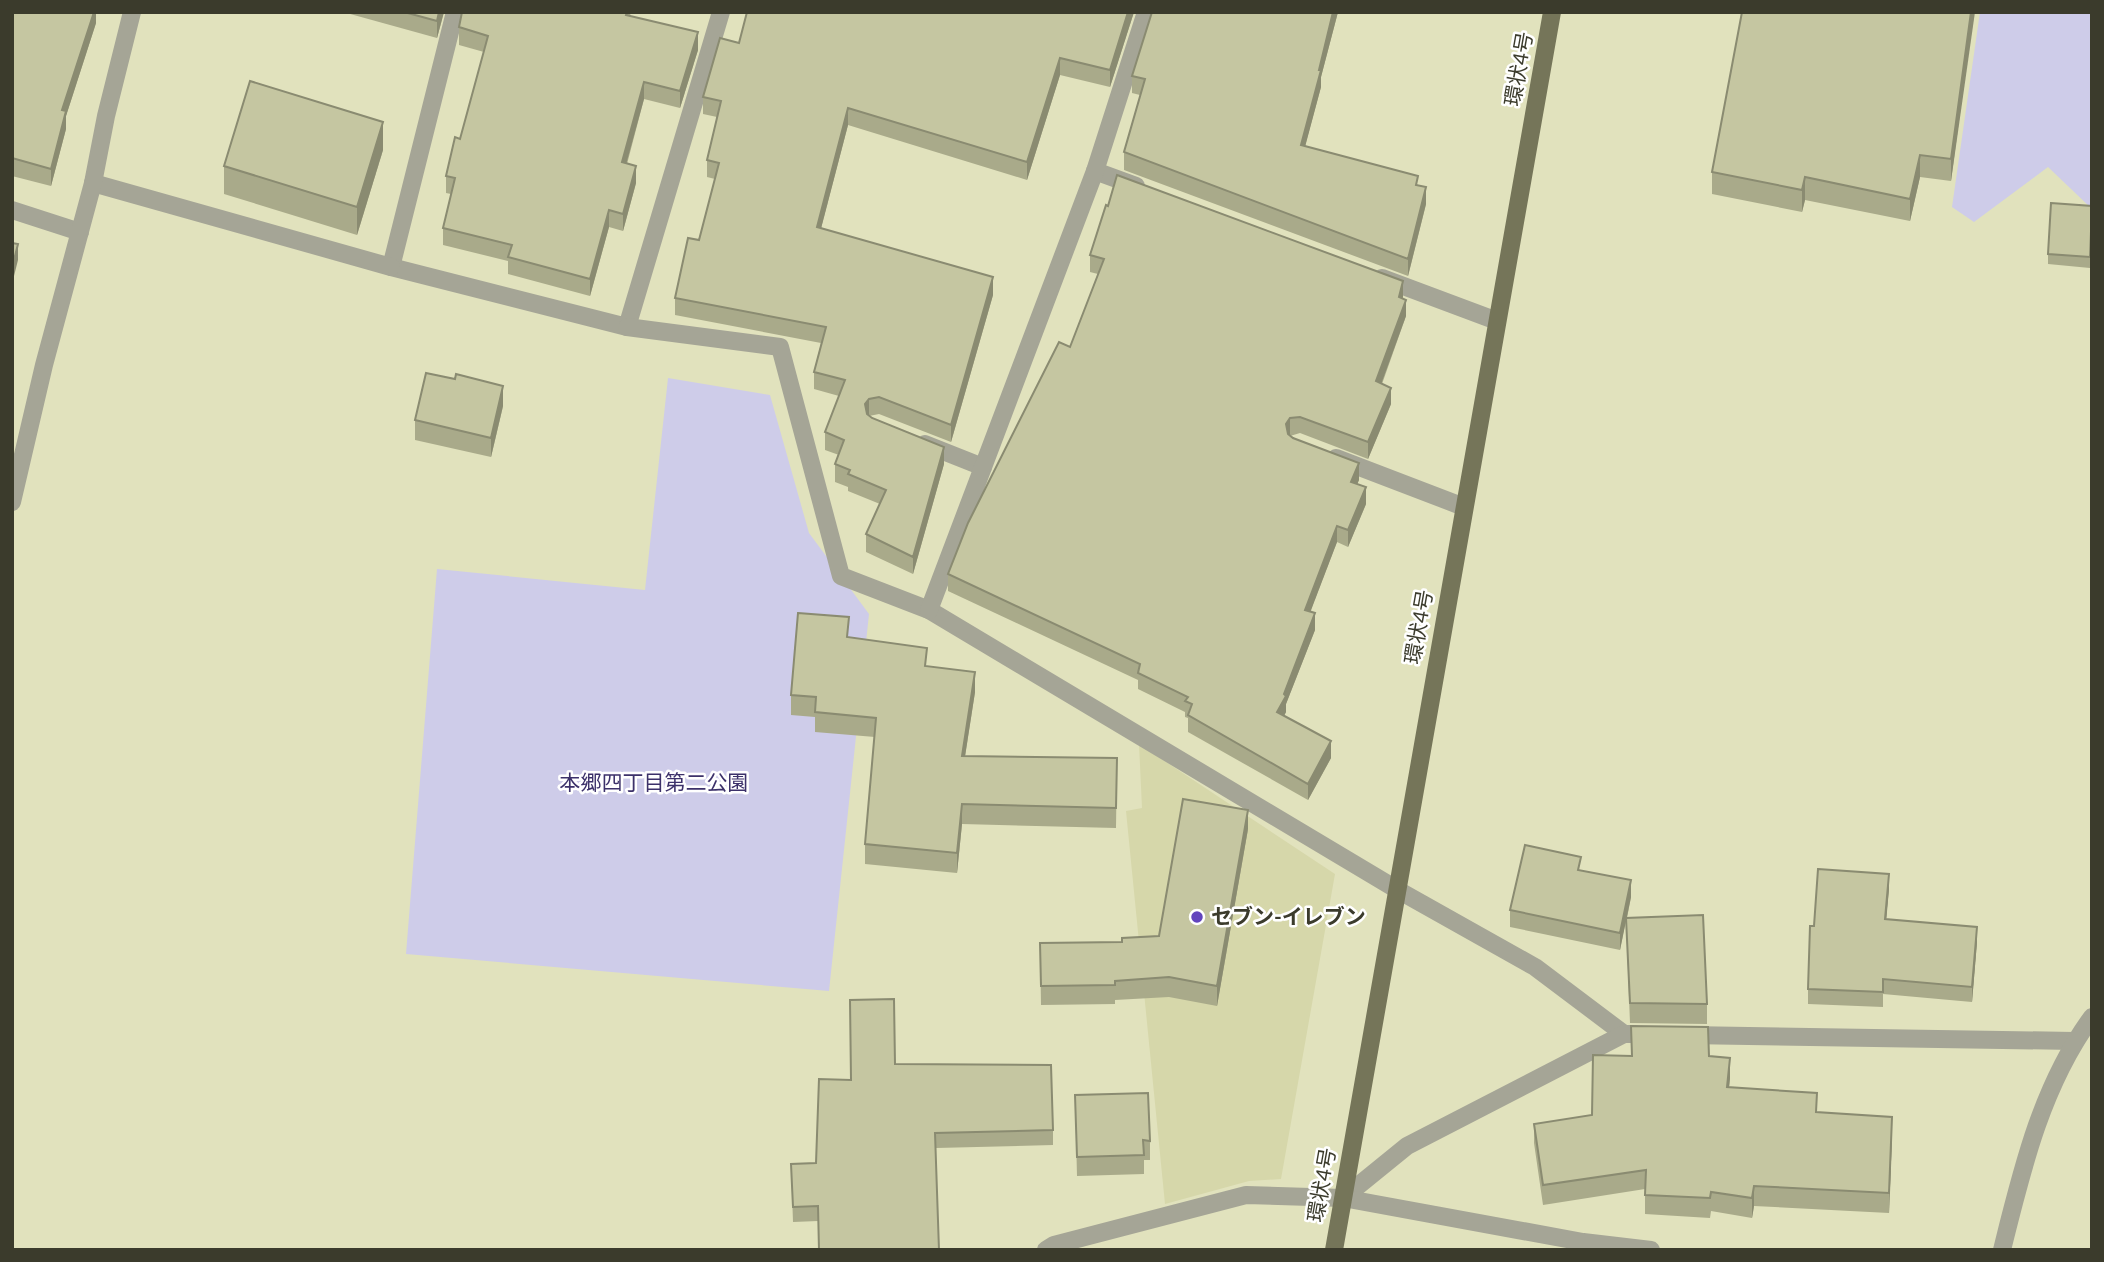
<svg xmlns="http://www.w3.org/2000/svg" width="2104" height="1262" font-family="Lato,'Noto Sans JP',sans-serif">
	<style>
		.built { fill: #d6d7aa }
		.green { fill: #cecce9 }
		.lines { fill: none; stroke-linecap: round; stroke-linejoin: round }
		.minor { stroke: #a5a596; stroke-width: 18 }
		.major { stroke: #757559; stroke-width: 18 }
		.wall { fill: #a9aa8a }
		.shaded-wall { fill: #8a8b71 }
		.building { fill: #c5c6a1; stroke: #8a8b71; stroke-width: 2 }
		.poi-dot { fill: #6244bd; stroke: #fff; stroke-width: 2.5 }
		.labels { text-anchor: middle; stroke-width: 5; stroke-linejoin: round; paint-order: stroke }
		.street-label { font-size: 21px; fill: #3b3b2c; stroke: #fff }
		.park-label { font-size: 21px; fill: #3c316a; stroke: #fff }
		.poi-label { font-size: 21px; font-weight: bold; fill: #3b3b2c; stroke: #fff; text-anchor: start }
	</style>
	<rect width="100%" height="100%" fill="#e1e2bd"/>
	<polygon class="built" points="1139,744 1335,874 1281,1179 1249,1181 1165,1204 1126,811 1142,808"/>
	<g class="green">
		<polygon points="1980,12 2092,12 2092,209 2048,167 1974,222 1952,207"/>
		<polygon points="668,378 770,395 809,533 869,614 829,991 406,954 437,569 645,590"/>
	</g>
	<g class="lines">
		<g class="minor">
			<polyline points="455,12 391,267 627,327 721,12"/>
			<polyline points="1095,171 1136,186"/>
			<polyline points="93,183 391,267"/>
			<polyline points="12,210 80,232"/>
			<polyline points="1382,278 1497,321"/>
			<polyline points="627,327 780,347 841,576 929,610 1396,889 1535,967 1624,1034"/>
			<polyline points="925,444 983,467"/>
			<polyline points="1336,458 1464,507"/>
			<polyline points="12,502 44,365 93,183 106,116 132,12"/>
			<polyline points="929,610 1095,171 1146,12"/>
			<polyline points="1686,1035 2074,1041"/>
			<polyline points="1343,1198 1407,1146 1624,1034 1634,1034"/>
			<polyline points="1046,1250 1054,1245 1246,1195 1343,1198 1583,1242 1651,1250"/>
			<path d="M2002,1250c20,-81 40,-165 90,-233"/>
		</g>
		<polyline class="major" points="1334,1250 1552,12"/>
	</g>
	<g class="wall">
		<polygon points="12,12 96,12 96,23 66,116 66,129 51,186 12,176"/>
		<polygon points="343,12 444,12 437,38"/>
		<polygon points="462,12 631,12 630,16 698,50 680,108 644,99 627,164 636,183 623,231 609,227 590,296 508,274 508,261 443,245 443,228 451,194 446,193 446,176 460,139 484,52 459,45 459,27"/>
		<polygon points="747,12 1134,12 1110,87 1060,75 1027,180 848,125 821,228 993,295 951,442 879,414 869,416 944,464 913,574 866,552 866,534 880,504 848,491 848,487 835,482 835,464 839,455 825,450 825,432 839,396 814,389 814,372 821,343 675,315 675,298 699,240 715,179 707,177 707,160 717,117 703,114 703,97 739,43"/>
		<polygon points="1152,12 1338,12 1321,77 1321,87 1305,146 1418,185 1426,204 1408,276 1124,170 1124,152 1140,95 1132,93 1132,76"/>
		<polygon points="1971,30 1951,181 1920,177 1910,221 1805,200 1802,212 1712,194 1712,172"/>
		<polygon points="383,150 357,235 224,194 224,166"/>
		<polygon points="2092,206 2092,236 2090,268 2048,264 2048,254"/>
		<polygon points="1090,255 1403,298 1406,316 1382,384 1391,404 1368,459 1300,433 1290,436 1359,480 1357,484 1366,504 1348,547 1337,542 1310,612 1315,630 1286,704 1286,712 1284,716 1331,758 1308,800 1188,732 1188,718 1185,717 1185,712 1138,689 1138,680 948,591 948,574 1070,347 1098,274 1090,272"/>
		<polygon points="455,379 503,406 491,457 415,440 415,420"/>
		<polygon points="927,666 975,692 965,756 1117,758 1116,828 962,824 957,873 865,864 865,844 875,737 815,732 815,717 791,715 791,695"/>
		<polygon points="1248,829 1217,1006 1169,997 1115,1000 1115,1004 1041,1005 1040,943 1122,942 1159,936"/>
		<polygon points="1581,870 1631,897 1627,918 1707,1004 1707,1024 1630,1023 1626,919 1620,950 1510,927 1510,910"/>
		<polygon points="1889,889 1886,919 1977,942 1972,1002 1883,994 1883,1007 1808,1004 1808,989 1814,926"/>
		<polygon points="1631,1026 1709,1056 1730,1078 1729,1087 1817,1112 1892,1136 1889,1213 1754,1206 1752,1218 1711,1211 1710,1218 1645,1214 1645,1189 1543,1205 1534,1143 1534,1124 1592,1115 1631,1056"/>
		<polygon points="895,1064 1053,1130 1053,1145 936,1148 818,1221 793,1222 791,1164 816,1163 851,1080"/>
		<polygon points="1075,1095 1150,1141 1150,1160 1144,1160 1144,1174 1077,1176"/>
	</g>
	<g class="shaded-wall">
		<polygon points="94,12 96,12 96,23 66,116 66,129 51,186 51,169 62,110"/>
		<polygon points="439,12 444,12 437,38 437,21"/>
		<polygon points="1128,12 1134,12 1110,87 1110,70"/>
		<polygon points="1333,12 1338,12 1321,77 1321,87 1301,162 1301,145"/>
		<polygon points="1971,12 1975,12 1951,181 1951,159"/>
		<polygon points="698,32 698,50 680,108 680,91"/>
		<polygon points="1060,58 1060,75 1027,180 1027,162"/>
		<polygon points="644,82 644,99 622,179 622,162"/>
		<polygon points="848,108 848,125 817,244 817,227"/>
		<polygon points="383,122 383,150 357,235 357,207"/>
		<polygon points="1920,155 1920,177 1910,221 1910,199"/>
		<polygon points="636,166 636,183 623,231 623,214"/>
		<polygon points="1805,177 1805,200 1802,212 1802,190"/>
		<polygon points="1426,187 1426,204 1408,276 1408,259"/>
		<polygon points="609,210 609,227 590,296 590,279"/>
		<polygon points="18,244 18,260 12,284 12,268"/>
		<polygon points="993,277 993,295 951,442 951,425"/>
		<polygon points="1403,281 1403,298 1399,297"/>
		<polygon points="1406,300 1406,316 1376,398 1376,381"/>
		<polygon points="503,386 503,406 491,457 491,438"/>
		<polygon points="1391,388 1391,404 1368,459 1368,442"/>
		<polygon points="869,399 869,416 865,422 865,404"/>
		<polygon points="1290,418 1290,435 1286,441 1286,424"/>
		<polygon points="944,447 944,464 913,574 913,557"/>
		<polygon points="1359,463 1359,480 1351,498 1351,482"/>
		<polygon points="1366,487 1366,504 1348,547 1348,530"/>
		<polygon points="1337,526 1337,542 1305,626 1305,610"/>
		<polygon points="1315,613 1315,630 1286,704 1286,712 1277,729 1277,712"/>
		<polygon points="975,672 975,692 962,776 962,756"/>
		<polygon points="1331,741 1331,758 1308,800 1308,784"/>
		<polygon points="962,804 962,824 957,873 957,853"/>
		<polygon points="1248,810 1248,829 1217,1006 1217,986"/>
		<polygon points="1889,874 1889,889 1885,934 1885,919"/>
		<polygon points="1631,880 1631,897 1620,950 1620,933"/>
		<polygon points="1977,927 1977,942 1972,1002 1972,987"/>
		<polygon points="1730,1058 1730,1078 1727,1107 1727,1087"/>
		<polygon points="1892,1117 1892,1136 1889,1213 1889,1193"/>
		<polygon points="1754,1186 1754,1206 1752,1218 1752,1198"/>
	</g>
	<g class="building">
		<polygon points="12,12 94,12 62,110 66,111 51,169 12,158"/>
		<polygon points="404,12 439,12 437,21"/>
		<polygon points="462,12 627,12 626,15 698,32 680,91 644,82 622,162 636,166 623,214 609,210 590,279 508,257 512,245 443,228 455,178 446,176 455,137 460,139 488,36 459,27"/>
		<polygon points="747,12 1128,12 1110,70 1060,58 1027,162 848,108 817,227 993,277 951,425 879,397 869,399 865,404 867,414 872,418 944,447 913,557 866,534 886,490 848,474 850,470 835,464 844,440 825,432 845,380 814,372 826,327 675,298 688,238 699,240 719,163 707,160 721,101 703,97 720,38 739,43"/>
		<polygon points="1152,12 1333,12 1319,70 1321,70 1301,145 1418,176 1416,185 1426,187 1408,259 1124,152 1145,79 1132,76"/>
		<polygon points="1742,12 1971,12 1951,159 1920,155 1910,199 1805,177 1802,190 1712,172"/>
		<polygon points="250,81 383,122 357,207 224,166"/>
		<polygon points="1117,175 1403,281 1399,297 1406,300 1376,381 1391,388 1368,442 1300,417 1290,418 1286,424 1288,434 1293,438 1359,463 1351,482 1366,487 1348,530 1337,526 1305,610 1315,613 1284,694 1286,696 1277,712 1331,741 1308,784 1188,715 1192,704 1185,701 1188,697 1138,673 1140,664 948,574 968,523 1059,342 1070,347 1104,259 1090,255 1106,205 1108,206"/>
		<polygon points="2051,203 2092,206 2090,257 2048,254"/>
		<polygon points="12,243 18,244 12,268"/>
		<polygon points="426,373 455,379 456,374 503,386 491,438 415,420"/>
		<polygon points="798,613 849,617 847,637 927,648 925,666 975,672 962,756 1117,758 1116,808 962,804 957,853 865,844 876,718 815,712 816,697 791,695"/>
		<polygon points="1183,799 1248,810 1217,986 1169,977 1115,981 1115,985 1041,986 1040,943 1122,942 1122,938 1159,936"/>
		<polygon points="1525,845 1581,857 1578,870 1631,880 1620,933 1510,910"/>
		<polygon points="1818,869 1889,874 1885,919 1977,927 1972,987 1883,979 1883,992 1808,989 1810,926 1814,926"/>
		<polygon points="1703,915 1707,1004 1630,1003 1626,918"/>
		<polygon points="894,999 895,1064 1051,1065 1053,1130 935,1133 939,1250 819,1250 818,1206 793,1207 791,1164 816,1163 819,1079 851,1080 850,1000"/>
		<polygon points="1631,1026 1708,1027 1709,1056 1730,1058 1727,1087 1817,1093 1816,1112 1892,1117 1889,1193 1754,1186 1752,1198 1711,1192 1710,1198 1645,1195 1646,1170 1543,1185 1534,1124 1592,1115 1593,1055 1632,1056"/>
		<polygon points="1148,1093 1150,1141 1143,1140 1144,1155 1077,1157 1075,1095"/>
	</g>
	<circle class="poi-dot" cx="1197" cy="917" r="7"/>
	<g class="labels">
		<g class="street-label">
			<text transform="translate(1519 69) rotate(-80)" y="7">環状4号</text>
			<text transform="translate(1419 627) rotate(-80)" y="7">環状4号</text>
			<text transform="translate(1322 1185) rotate(-80)" y="7">環状4号</text>
		</g>
		<g class="park-label">
			<text x="654" y="790">本郷四丁目第二公園</text>
		</g>
		<g class="poi-label">
			<text x="1211" y="924">セブン-イレブン</text>
		</g>
	</g>
	<rect width="2104" height="1262" fill="none" stroke="#3b3b2c" stroke-width="28"/>
</svg>
